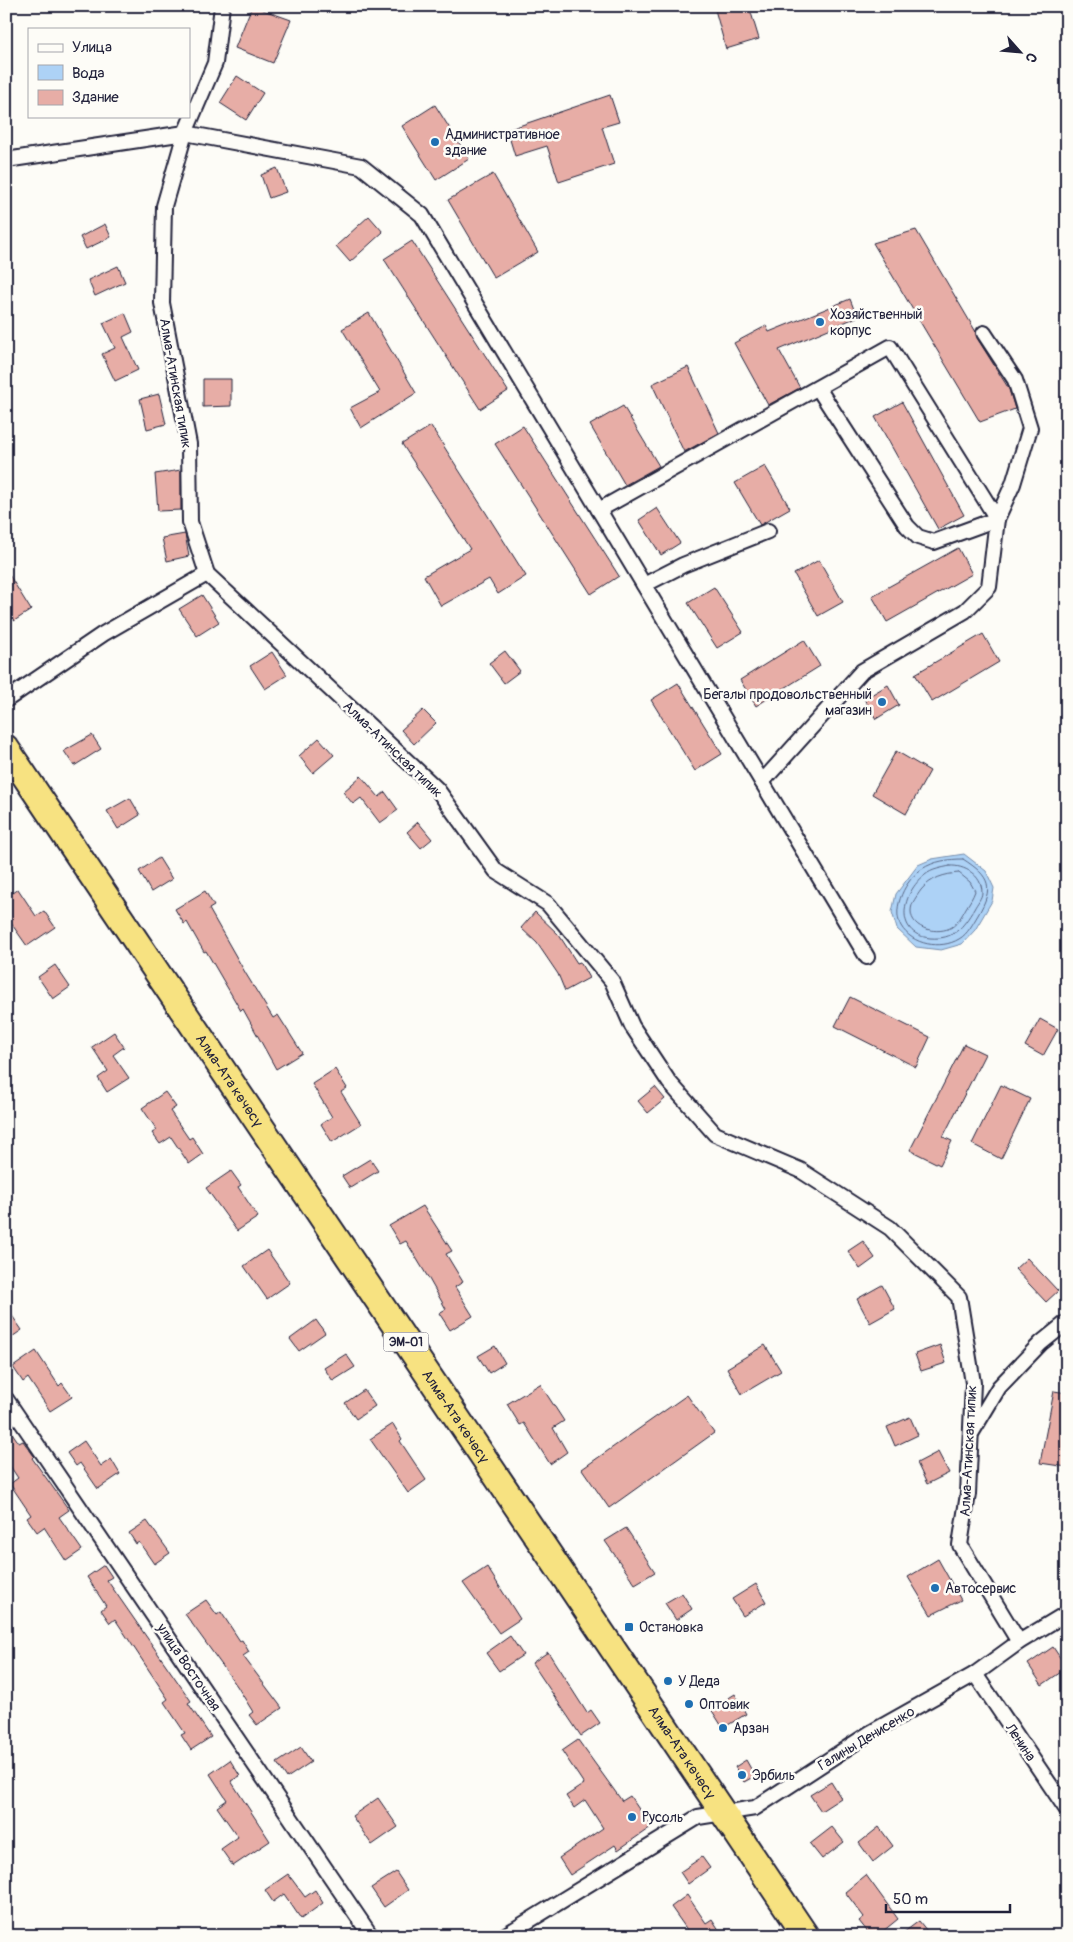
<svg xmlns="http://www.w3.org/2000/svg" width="1073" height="1942" font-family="Pangolin,sans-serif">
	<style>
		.water { fill: #add2f6; stroke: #758cab }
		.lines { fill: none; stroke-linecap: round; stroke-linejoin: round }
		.shore { stroke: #5a6886; stroke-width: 1 }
		.building { fill: #e7ada6; stroke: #22223b }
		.street-casing { stroke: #22223b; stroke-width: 18 }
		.highway-casing { stroke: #22223b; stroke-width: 29 }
		.street { stroke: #fdfcf7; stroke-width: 14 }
		.highway { stroke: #f7e281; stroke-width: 25 }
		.poi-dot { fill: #1f6fb2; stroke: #fdfcf7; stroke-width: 2 }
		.labels { text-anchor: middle; stroke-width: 5; stroke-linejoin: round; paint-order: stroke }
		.shield { fill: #fdfcf7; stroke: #646373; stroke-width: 1 }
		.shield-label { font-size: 12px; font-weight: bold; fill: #22223b }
		.poi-label { font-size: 14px; fill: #22223b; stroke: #fdfcf7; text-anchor: start }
		.street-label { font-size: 14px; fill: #22223b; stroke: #fdfcf7 }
	</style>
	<rect width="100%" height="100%" fill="#fdfcf7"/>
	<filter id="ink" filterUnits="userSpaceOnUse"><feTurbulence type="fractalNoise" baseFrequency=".02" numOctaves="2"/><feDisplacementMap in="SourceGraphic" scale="10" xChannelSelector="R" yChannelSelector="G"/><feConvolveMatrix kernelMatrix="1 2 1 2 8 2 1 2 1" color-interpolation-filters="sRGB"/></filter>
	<g filter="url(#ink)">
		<polygon class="water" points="964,854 986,871 994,888 992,901 975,930 962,944 941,950 916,947 897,929 892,912 896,894 918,865 932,859"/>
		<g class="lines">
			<g class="shore">
				<path d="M963,859c28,18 31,28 15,56 -5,8 -10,19 -19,24 -18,11 -47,6 -58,-13 -10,-18 5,-47 21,-57 12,-8 27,-10 41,-10z"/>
				<path d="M950,866c14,-1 32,9 32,26 0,6 -5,11 -8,17 -11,18 -20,31 -44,29 -37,-4 -28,-46 -5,-63 7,-6 17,-7 25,-9z"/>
				<path d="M959,873l11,9 5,9c-2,6 -6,12 -9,17 -4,7 -8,15 -14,19 -13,8 -41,3 -41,-16 0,-8 6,-15 10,-21 10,-12 23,-16 38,-17z"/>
			</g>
		</g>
		<g class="building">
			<polygon points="252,6 291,20 273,63 235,48"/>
			<polygon points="714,6 749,6 759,39 726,49"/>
			<polygon points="237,76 263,93 246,120 220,103"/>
			<polygon points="610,95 619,122 602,127 614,164 559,182 547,146 515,156 507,130"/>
			<polygon points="435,105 469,159 436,180 402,126"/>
			<polygon points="277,168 286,192 269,198 261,175"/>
			<polygon points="493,174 538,252 494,278 448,200"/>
			<polygon points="369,216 383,232 350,262 336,246"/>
			<polygon points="105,224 111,237 86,249 80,237"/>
			<polygon points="916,230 976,332 977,338 1009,389 1015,409 980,422 873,243"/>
			<polygon points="412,241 508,391 480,409 384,259"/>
			<polygon points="118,266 125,282 95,296 88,280"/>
			<polygon points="850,299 857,317 779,350 800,388 768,405 734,343 766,326 769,332"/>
			<polygon points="125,313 133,332 123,337 138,370 115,381 102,354 115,348 103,323"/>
			<polygon points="369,313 416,393 361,428 350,408 380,392 342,329"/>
			<polygon points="688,367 719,433 684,452 652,384"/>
			<polygon points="203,379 231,379 231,406 203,407"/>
			<polygon points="159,394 166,424 147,429 140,399"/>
			<polygon points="902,402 964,515 938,529 875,417"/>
			<polygon points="623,406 659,466 625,485 590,425"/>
			<polygon points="431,426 526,576 498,594 489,579 441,606 424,576 470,549 402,444"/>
			<polygon points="523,426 619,576 591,594 495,444"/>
			<polygon points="765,466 790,508 760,525 735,483"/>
			<polygon points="181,470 181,510 158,511 155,474"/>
			<polygon points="657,508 680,543 661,555 639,520"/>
			<polygon points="185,534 189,556 167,561 162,538"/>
			<polygon points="958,548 972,574 887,622 872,596"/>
			<polygon points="819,560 843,602 818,616 794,574"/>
			<polygon points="6,570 31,610 14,621 6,607"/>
			<polygon points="714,587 743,632 717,648 688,603"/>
			<polygon points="202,595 219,622 197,636 179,609"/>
			<polygon points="983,634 999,662 932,702 915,674"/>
			<polygon points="804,640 820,666 756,706 740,680"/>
			<polygon points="505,651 520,671 504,683 489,663"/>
			<polygon points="272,652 287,675 265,689 250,666"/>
			<polygon points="678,683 722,754 695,771 651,700"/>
			<polygon points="888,685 899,705 876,719 864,699"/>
			<polygon points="423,710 436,723 414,744 401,730"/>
			<polygon points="92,735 101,749 74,766 64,751"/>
			<polygon points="319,738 334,755 313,773 299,756"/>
			<polygon points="896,751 930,771 906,814 872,794"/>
			<polygon points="361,776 379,797 385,792 398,810 380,823 361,798 353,804 343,792"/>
			<polygon points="130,798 140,815 118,829 107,811"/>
			<polygon points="418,822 432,839 421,848 407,832"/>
			<polygon points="159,858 172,879 151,892 139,871"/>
			<polygon points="18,889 36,916 44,911 55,927 27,946 6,916 6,897"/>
			<polygon points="205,891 214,906 209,909 246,974 273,1018 278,1015 302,1053 276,1069 243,1009 241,1011 206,951 204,952 187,922 184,924 175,909"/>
			<polygon points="535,912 559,935 577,963 580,962 589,978 565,991 558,974 537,943 521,928"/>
			<polygon points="55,965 70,987 53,999 38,977"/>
			<polygon points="850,997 930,1037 916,1067 835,1026"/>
			<polygon points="1040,1019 1058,1029 1043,1056 1025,1046"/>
			<polygon points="114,1032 124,1047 113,1055 129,1078 107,1092 98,1078 108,1071 92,1047"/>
			<polygon points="964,1044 985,1054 943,1137 952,1141 940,1165 910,1150"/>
			<polygon points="335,1069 347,1088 341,1092 361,1124 332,1142 321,1124 332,1117 312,1084"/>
			<polygon points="1001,1085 1030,1099 1001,1159 972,1144"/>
			<polygon points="655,1087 665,1099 648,1113 638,1101"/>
			<polygon points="165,1092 176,1107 170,1111 189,1139 192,1137 203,1154 189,1164 171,1137 160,1144 152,1133 157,1130 142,1108"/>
			<polygon points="370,1159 378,1171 350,1188 342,1176"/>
			<polygon points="231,1171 241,1185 238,1187 258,1217 237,1231 206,1188"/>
			<polygon points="423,1206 452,1251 446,1254 463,1282 455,1287 473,1316 450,1330 439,1313 446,1309 429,1279 406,1241 400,1244 389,1226"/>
			<polygon points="863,1241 875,1258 860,1269 848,1251"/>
			<polygon points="267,1250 290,1283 267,1299 244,1266"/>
			<polygon points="1027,1258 1058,1291 1046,1302 1015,1269"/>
			<polygon points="882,1285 895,1309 870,1323 857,1299"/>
			<polygon points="6,1307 22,1330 6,1341"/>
			<polygon points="316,1320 325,1333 299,1351 290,1339"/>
			<polygon points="765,1345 781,1371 742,1394 727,1368"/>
			<polygon points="940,1345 946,1363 921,1371 915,1354"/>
			<polygon points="495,1346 505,1363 489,1373 478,1356"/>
			<polygon points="36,1351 59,1386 62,1383 72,1397 50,1411 28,1378 23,1382 13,1367"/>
			<polygon points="346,1354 355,1367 333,1381 324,1368"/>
			<polygon points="540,1384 564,1421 553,1428 567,1452 550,1464 524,1423 520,1425 507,1404"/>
			<polygon points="364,1390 375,1406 356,1419 345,1403"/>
			<polygon points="1054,1391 1067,1393 1067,1467 1040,1463"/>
			<polygon points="687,1395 714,1433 609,1508 582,1469"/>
			<polygon points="910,1417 918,1435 895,1446 887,1427"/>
			<polygon points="6,1424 19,1443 23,1441 34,1456 32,1458 69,1510 59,1517 82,1550 66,1561 44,1527 37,1532 27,1518 31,1515 10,1484 18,1478 6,1460"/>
			<polygon points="393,1424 402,1439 400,1441 426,1480 408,1493 370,1439"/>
			<polygon points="84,1441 101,1466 111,1459 120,1474 98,1489 80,1463 76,1466 67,1453"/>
			<polygon points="938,1452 949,1473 927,1484 917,1463"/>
			<polygon points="147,1521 170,1553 154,1564 139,1542 136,1544 129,1533"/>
			<polygon points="626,1528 655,1572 635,1584 605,1541"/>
			<polygon points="938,1559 961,1600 931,1615 908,1577"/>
			<polygon points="104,1565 112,1577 107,1580 191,1701 188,1703 211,1737 191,1750 181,1735 185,1733 164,1702 168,1699 115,1619 110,1623 101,1610 106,1606 87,1577"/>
			<polygon points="487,1567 520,1619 499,1633 463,1583"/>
			<polygon points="756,1584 766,1602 743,1616 732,1599"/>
			<polygon points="682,1593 692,1609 676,1620 665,1603"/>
			<polygon points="206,1600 217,1615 221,1612 240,1641 242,1640 249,1652 243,1656 282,1708 257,1725 249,1715 253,1712 237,1686 185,1614"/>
			<polygon points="510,1636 523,1655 499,1671 486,1653"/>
			<polygon points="1053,1647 1067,1668 1042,1685 1028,1664"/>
			<polygon points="548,1652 587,1713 591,1710 600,1723 581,1736 532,1663"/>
			<polygon points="735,1694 746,1714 723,1728 711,1709"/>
			<polygon points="578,1740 622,1801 630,1796 651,1827 618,1850 615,1845 570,1875 559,1858 603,1828 585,1800 574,1808 566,1796 584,1784 562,1751"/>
			<polygon points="301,1747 311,1762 287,1778 277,1763"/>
			<polygon points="230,1760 240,1776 231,1781 270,1841 233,1866 221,1849 238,1837 217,1807 227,1800 210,1774"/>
			<polygon points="746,1760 755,1776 744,1782 735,1767"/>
			<polygon points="831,1782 841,1798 821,1811 810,1795"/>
			<polygon points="378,1798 398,1827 372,1845 352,1816"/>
			<polygon points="832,1827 844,1842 822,1859 810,1844"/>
			<polygon points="879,1827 893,1846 873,1862 859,1843"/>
			<polygon points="702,1857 710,1868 688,1884 680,1872"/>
			<polygon points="396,1872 408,1890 384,1907 371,1888"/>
			<polygon points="288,1874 305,1897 315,1890 323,1903 301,1919 284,1894 273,1902 265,1890"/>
			<polygon points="866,1875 898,1919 877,1936 871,1936 859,1921 864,1917 845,1892"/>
			<polygon points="687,1895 706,1923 712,1919 723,1936 687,1936 690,1934 671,1907"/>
			<polygon points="919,1921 931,1936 899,1936"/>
		</g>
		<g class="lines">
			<defs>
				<g id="street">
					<polyline points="222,6 215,63 185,133 164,206 162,303 189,444 190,522 207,574 437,789 496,871 548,904 612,981 632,1026 669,1082 715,1134 800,1170 890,1228 959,1297 973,1383 968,1494 960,1545 1019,1642"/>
					<polyline points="6,160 185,133 361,166 422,215 867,957"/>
					<polyline points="818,388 907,526 918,537 934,542 997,519 1013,484 1030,428 1015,380 984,333"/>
					<polyline points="599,510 890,347 997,519 989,587 965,611 862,671 762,782"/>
					<polyline points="644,585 683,565 768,531"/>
					<polyline points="6,700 103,634 207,574"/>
					<polyline points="6,1399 371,1936"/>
					<polyline points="972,1432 999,1387 1041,1343 1067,1322"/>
					<polyline points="975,1674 1067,1810"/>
					<polyline points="504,1936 698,1817 755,1808 870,1733 975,1674 1019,1642 1067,1613"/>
				</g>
				<g id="highway">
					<path id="s1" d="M6,748l800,1188"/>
				</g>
			</defs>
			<use href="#street" class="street-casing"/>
			<use href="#highway" class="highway-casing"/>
			<use href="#street" class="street"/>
			<use href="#highway" class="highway"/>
		</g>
	</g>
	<g class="poi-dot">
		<circle cx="435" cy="142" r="5"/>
		<circle cx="820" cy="322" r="5"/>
		<circle cx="882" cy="702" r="5"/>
		<circle cx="935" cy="1588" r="5"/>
		<rect x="624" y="1622" width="10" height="10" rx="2.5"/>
		<circle cx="668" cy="1681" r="5"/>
		<circle cx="689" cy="1704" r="5"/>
		<circle cx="723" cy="1728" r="5"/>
		<circle cx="742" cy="1775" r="5"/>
		<circle cx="632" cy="1817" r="5"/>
	</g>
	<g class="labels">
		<rect class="shield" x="383.5" y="1332.5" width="45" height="19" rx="4"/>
		<g class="shield-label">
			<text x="406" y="1346">ЭМ-01</text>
		</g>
		<g class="poi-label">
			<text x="445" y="139">Административное<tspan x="445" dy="16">здание</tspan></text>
			<text x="830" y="319">Хозяйственный<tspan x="830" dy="16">корпус</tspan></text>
			<text x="872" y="699" text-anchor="end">Бегалы продовольственный<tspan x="872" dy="16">магазин</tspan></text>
			<text x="945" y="1593">Автосервис</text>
			<text x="639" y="1632">Остановка</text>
			<text x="678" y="1686">У Деда</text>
			<text x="699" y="1709">Оптовик</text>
			<text x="733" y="1733">Арзан</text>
			<text x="752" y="1780">Эрбиль</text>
			<text x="642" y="1822">Русоль</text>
		</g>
		<g class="street-label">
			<text transform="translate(176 383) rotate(80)" y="5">Алма-Атинская типик</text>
			<text transform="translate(393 749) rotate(44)" y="5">Алма-Атинская типик</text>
			<text dy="5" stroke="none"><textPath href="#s1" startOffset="401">Алма-Ата көчөсү</textPath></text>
			<text dy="5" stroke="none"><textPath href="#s1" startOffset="806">Алма-Ата көчөсү</textPath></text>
			<text transform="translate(968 1451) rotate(-87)" y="5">Алма-Атинская типик</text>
			<text transform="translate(189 1667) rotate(56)" y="5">улица Восточная</text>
			<text transform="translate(866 1738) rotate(-31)" y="5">Галины Денисенко</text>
			<text transform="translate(1021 1742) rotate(56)" y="5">Ленина</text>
			<text dy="5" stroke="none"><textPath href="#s1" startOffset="1211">Алма-Ата көчөсү</textPath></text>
		</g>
	</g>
	<rect width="1073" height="1942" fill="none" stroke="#fdfcf7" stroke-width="25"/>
	<rect x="12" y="12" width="1048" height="1917" fill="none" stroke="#22223b" stroke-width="2" filter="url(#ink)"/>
	<rect x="28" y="28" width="162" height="90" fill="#fdfcf7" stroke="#a5a5ac"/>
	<rect x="38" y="44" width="25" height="8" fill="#fdfcf7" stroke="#a5a5ac"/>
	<text x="72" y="52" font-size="15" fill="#22223b">Улица</text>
	<rect x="38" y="65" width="25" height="15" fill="#add2f6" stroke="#a5a5ac"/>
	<text x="72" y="78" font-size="15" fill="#22223b">Вода</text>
	<rect x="38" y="90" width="25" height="15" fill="#e7ada6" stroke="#a5a5ac"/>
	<text x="72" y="102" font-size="15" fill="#22223b">Здание</text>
	<g transform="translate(1020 52) rotate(117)" stroke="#fdfcf7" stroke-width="4" paint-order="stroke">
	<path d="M0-4L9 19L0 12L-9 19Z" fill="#22223b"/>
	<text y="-8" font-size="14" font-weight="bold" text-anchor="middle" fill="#22223b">С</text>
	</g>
	<path d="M886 1904v8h124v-8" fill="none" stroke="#22223b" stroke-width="2.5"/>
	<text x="893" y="1904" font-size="15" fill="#22223b" stroke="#fdfcf7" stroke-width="4" paint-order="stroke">50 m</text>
</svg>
